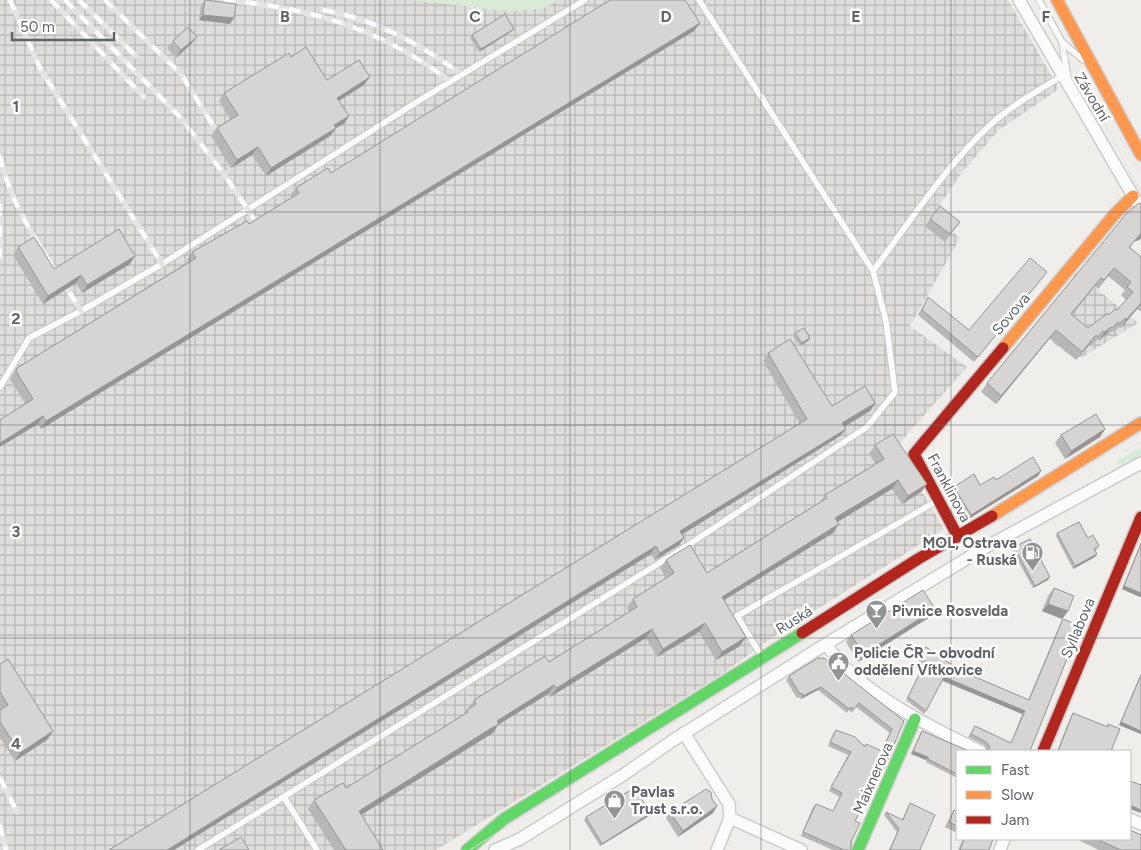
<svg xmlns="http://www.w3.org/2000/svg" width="1141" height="850" font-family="Figtree,sans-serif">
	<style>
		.industrial { fill: url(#industrial-grid) }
		.grass { fill: url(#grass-tufts) }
		.garden { fill: #d8ebd6 }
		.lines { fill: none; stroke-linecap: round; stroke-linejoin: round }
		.lane-casing { stroke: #cbcccc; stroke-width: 8 }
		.street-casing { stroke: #cbcccc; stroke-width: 14 }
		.fast-casing { stroke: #cacacb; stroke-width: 14 }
		.slow-casing { stroke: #cacacb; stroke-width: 14 }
		.jam-casing { stroke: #cacacb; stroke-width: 14 }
		.lane { stroke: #fdfcfc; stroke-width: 5.5 }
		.street { stroke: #fdfcfc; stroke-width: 11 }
		.fast { stroke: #63d668; stroke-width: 11 }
		.slow { stroke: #ff974d; stroke-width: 11 }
		.jam { stroke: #b3261e; stroke-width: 11 }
		.tram { stroke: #e4e4e4; stroke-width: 1 }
		.rail-casing { stroke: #e4e4e4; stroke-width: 5.5 }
		.rail { stroke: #fff; stroke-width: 4; stroke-dasharray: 11; stroke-linecap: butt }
		.wall { fill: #b8b7b5; fill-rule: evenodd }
		.shaded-wall { fill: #969594 }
		.building { fill: #d6d5d3; stroke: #969594; fill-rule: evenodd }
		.grid { fill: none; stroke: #5f6368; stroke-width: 1; stroke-opacity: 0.55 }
		.labels { text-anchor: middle; stroke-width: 5; stroke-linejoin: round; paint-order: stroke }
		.street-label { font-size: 15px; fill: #5f6368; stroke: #fff }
		.poi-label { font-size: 15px; font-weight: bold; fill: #5f6368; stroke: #fff; text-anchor: start }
		.grid-label { font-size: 16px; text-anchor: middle; font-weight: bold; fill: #5f6368; stroke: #fff; stroke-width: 5; stroke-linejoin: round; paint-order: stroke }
	</style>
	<defs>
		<pattern id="industrial-grid" width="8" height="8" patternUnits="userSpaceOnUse" patternTransform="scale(1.25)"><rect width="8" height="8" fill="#dfddda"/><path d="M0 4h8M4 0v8" fill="none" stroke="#b8b7b5"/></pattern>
		<pattern id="grass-tufts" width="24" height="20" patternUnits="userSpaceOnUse" patternTransform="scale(1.25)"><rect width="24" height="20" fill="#d8ebd6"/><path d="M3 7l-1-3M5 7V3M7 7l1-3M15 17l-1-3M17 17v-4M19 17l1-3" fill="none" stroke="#b2c2b1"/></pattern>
	</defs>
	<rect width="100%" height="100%" fill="#efeeea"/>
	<g class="industrial">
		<polygon points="0,0 413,0 508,11 544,8 558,0 1008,0 1059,89 999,130 963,171 932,216 960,238 910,326 967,367 896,447 944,529 770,639 722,674 436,850 0,850"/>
		<polygon points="1077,272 1138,323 1081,358 1071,351 1068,354 1033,328"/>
	</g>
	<polygon class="grass" points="1141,448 1141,455 1122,465 1117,464 1118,460"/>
	<polygon class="garden" points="413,0 558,0 544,8 508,11"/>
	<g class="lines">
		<defs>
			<g id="lane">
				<polyline points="699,0 873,271"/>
				<polyline points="1039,0 1062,42 1083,60"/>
				<polyline points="1062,42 1068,79"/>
				<polyline points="0,387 29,338 81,311 162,264 420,100 585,0"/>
				<polyline points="762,657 737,616 937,501"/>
				<polyline points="284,797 317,850"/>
				<path d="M198,850l484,-301 185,-122 28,-35 -9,-71 -13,-50c37,-49 71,-103 117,-146 21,-19 47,-34 72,-49"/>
			</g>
			<g id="street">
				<polyline points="1019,0 1136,201"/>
				<path d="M826,644c31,47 104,83 154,107"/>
				<polyline points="684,733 729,804 730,818 801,850"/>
				<polyline points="1130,819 1141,824"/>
				<polyline points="495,850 520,839 623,775 672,741 826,644 986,547 1141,463"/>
				<polyline points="717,850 730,818"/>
				<polyline points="1000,850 1004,839"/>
			</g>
			<g id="fast">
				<polyline points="467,850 504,819 802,633"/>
				<polyline points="858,850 915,719"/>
			</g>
			<g id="slow">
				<polyline points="1057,0 1141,155"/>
				<polyline points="1003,348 1114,215 1133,196"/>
				<polyline points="992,516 1141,423"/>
			</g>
			<g id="jam">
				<polyline points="958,537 914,454 1003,348"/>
				<polyline points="802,633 918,559 992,516"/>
				<polyline points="1043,751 1141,517"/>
			</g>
		</defs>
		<use href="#lane" class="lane-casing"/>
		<use href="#street" class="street-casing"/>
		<use href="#fast" class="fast-casing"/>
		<use href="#slow" class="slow-casing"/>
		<use href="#jam" class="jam-casing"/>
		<use href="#lane" class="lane"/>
		<use href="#street" class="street"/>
		<use href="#fast" class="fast"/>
		<use href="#slow" class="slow"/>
		<use href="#jam" class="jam"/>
		<g class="tram">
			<polyline points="1035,0 1109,130 1141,193"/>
			<polyline points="1120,137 1141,173"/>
			<polyline points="1124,451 1141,442"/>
			<polyline points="470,850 1141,433"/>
		</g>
		<defs>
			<g id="rail">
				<polyline points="10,0 40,68 162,264"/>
				<polyline points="51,0 144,97"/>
				<polyline points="65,0 181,118 224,174 254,219"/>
				<polyline points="79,0 136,56"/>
				<polyline points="105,0 181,74 214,127"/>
				<path d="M224,0c86,8 153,27 223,79"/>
				<path d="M323,10c51,9 94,32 135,62"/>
				<path d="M0,156c12,57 51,105 81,155"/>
				<polyline points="0,204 0,258"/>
				<polyline points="0,778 17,812"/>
				<polyline points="0,825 6,850"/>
			</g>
		</defs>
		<use href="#rail" class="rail-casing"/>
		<use href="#rail" class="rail"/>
	</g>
	<g class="wall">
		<polygon points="205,0 230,24 199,20 201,5"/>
		<polygon points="700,23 694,31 41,429 10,379 17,368 188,262 187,260 192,252 249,224 292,198 290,195 296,188"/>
		<polygon points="514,29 512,31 479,52 470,38 472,35"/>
		<polygon points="173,41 191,44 176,58 167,48"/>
		<polygon points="291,57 327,80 364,85 339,101 344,124 336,128 330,136 266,176 252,155 231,168 211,136 217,128 230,119 219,101 224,93"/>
		<polygon points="940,206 960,222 945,242 925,226"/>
		<path d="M1134,242l-4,6 11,9v53l-1,1 -3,-2 -16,19 -2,-1 -5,5 -2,-1 -6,6 -1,-2 -6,6 -1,-2 -6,6 -2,-1 -14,16 -26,-22 -54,66 -15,-12 6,-9zM1108,276l17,14 -4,5 5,5 -9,10 -29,18 -16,-13 23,-29 3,3z"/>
		<polygon points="18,247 54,269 130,264 82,293 76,283 43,304 13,255"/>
		<polygon points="1043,277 974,362 918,315 928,297 969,330"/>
		<polygon points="795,333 810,338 809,340 800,346 793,336"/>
		<polygon points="768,353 832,406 875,403 870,411 844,427 846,429 840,436 682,534 684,538 679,545 655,560 651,554 174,850 800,424 763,361"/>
		<polygon points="1105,429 1100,437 1065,459 1055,443 1061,435"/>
		<polygon points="875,445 927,484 921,492 902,504 892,489 837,522 833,533 724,600 740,646 716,660 699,632 657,657 646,638 557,693 550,697 548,694 498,725 493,733 484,738 361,815 383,850 334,850 308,809 314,800 346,788 463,715 468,709 474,700 549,662 629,612 627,608 633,599 666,578 660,568 666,560 707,573 820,502 825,495 876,464 869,454"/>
		<polygon points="1038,476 967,520 950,492 954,487 980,485 996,480"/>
		<polygon points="1057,533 1088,538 1098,549 1095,550 1097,554 1095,557 1073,569 1056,536"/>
		<polygon points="1141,542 1141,596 1140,597 1122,589"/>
		<polygon points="1014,547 1048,580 1033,588 1012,550"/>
		<polygon points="1054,588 1068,611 1062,619 1042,611 1048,596"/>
		<polygon points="935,609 930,617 858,662 846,642 851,635"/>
		<polygon points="1063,619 1030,751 987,751 987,750 984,745 968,737 975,726 1011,743 1022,714 942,681 924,714 906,700 924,664 917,660 926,647 959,670 1028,700 1061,622"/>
		<polygon points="818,658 904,721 855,821 851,850 833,850 801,836 813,807 816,804 833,811 840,797 829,791 848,755 828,746 833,734 836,730 864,746 866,744 881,751 890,733 856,707 852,713 849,710 847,713 818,690 801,699 799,697 797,698 786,680 789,676"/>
		<polygon points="0,664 48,739 15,761 0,738"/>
		<polygon points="1141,675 1141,734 1119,725 1139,678"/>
		<polygon points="1073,713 1107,727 1108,724 1111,751 1057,751 1071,716"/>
		<polygon points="922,731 957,751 957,778 926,762 926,760 911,754 920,734"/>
		<polygon points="910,803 920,850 889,850 897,832 884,815 886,812 902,820"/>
		<polygon points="954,810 957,812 957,833 945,827 951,815"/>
		<polygon points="670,812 713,813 678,837 666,818"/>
		<polygon points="651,813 649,816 600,846 584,820 586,817"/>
		<polygon points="963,839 993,839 989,850 958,850"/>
		<polygon points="1081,839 1130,839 1141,850 1099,850 1080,841"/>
	</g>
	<g class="shaded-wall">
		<polygon points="203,15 234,18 230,24 199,20"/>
		<polygon points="700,23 694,31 41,429 46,421"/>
		<polygon points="514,29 512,31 479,52 481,49"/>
		<polygon points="197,37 191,44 176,58 181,50"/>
		<polygon points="370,77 364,85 332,105 337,98"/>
		<polygon points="349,116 344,124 336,128 330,136 266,176 271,168 334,125"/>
		<polygon points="258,147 252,155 231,168 237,160"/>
		<polygon points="1141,233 1141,239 1134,242 1123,256"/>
		<polygon points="135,256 130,264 82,293 87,285"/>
		<polygon points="1114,268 1108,276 1098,289 1104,280"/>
		<polygon points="81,275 76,283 43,304 48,296"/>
		<polygon points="1101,278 1095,286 1065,322 1071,314"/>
		<polygon points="1141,303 1137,309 1121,328 1126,320"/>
		<polygon points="1111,327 1105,335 1099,341 1105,332"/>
		<polygon points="1056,330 1050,338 996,404 1001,396"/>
		<polygon points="1096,335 1090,344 1076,360 1082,352"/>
		<polygon points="810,338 809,340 800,346 802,343"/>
		<polygon points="875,403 870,411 837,431 842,423"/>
		<polygon points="43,416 38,424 0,447 0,443"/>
		<polygon points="846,429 840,436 675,539 680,531"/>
		<polygon points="1105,429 1100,437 1065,459 1071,451"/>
		<polygon points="1041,471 1038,476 967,520 971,515"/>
		<polygon points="898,480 892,489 829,527 835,518"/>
		<polygon points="927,484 921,492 902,504 908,496"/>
		<polygon points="839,524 833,533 716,605 722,597"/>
		<polygon points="684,538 679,545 655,560 660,553"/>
		<polygon points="656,546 651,554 174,850 167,850"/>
		<polygon points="1097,554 1095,557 1073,569 1075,566"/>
		<polygon points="1050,577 1048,580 1033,588 1035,586"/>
		<polygon points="1124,586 1141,593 1141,596 1140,597 1122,589"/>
		<polygon points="1048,604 1068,611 1062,619 1042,611"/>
		<polygon points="935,609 930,617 858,662 864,654"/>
		<polygon points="705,623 699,632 657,657 663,649"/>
		<polygon points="652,629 646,638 550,697 557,688"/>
		<polygon points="746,637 740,646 716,660 722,652"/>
		<polygon points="944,677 1025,711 1022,714 942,680"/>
		<polygon points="554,685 548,694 498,725 493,733 353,820 359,811 497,721"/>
		<polygon points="821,687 818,690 801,699 803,696"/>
		<polygon points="1121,722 1141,731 1141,734 1119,725"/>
		<polygon points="53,731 48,739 15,761 20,753"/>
		<polygon points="913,751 928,757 926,760 911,754"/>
		<polygon points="1130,805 1141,810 1141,813 1130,809"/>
		<polygon points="717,806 713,813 678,837 683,831"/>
		<polygon points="651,813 649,816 600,846 602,844"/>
	</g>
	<g class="building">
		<polygon points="205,0 236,4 234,18 203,15"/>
		<polygon points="610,0 685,0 700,23 46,421 43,416 0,443 0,420 33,399 16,371 17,368 196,258 192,252 247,221 249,224 299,193 296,188 328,168 331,173"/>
		<polygon points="505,14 514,29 481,49 472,35"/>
		<polygon points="188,27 197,37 181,50 173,41"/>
		<polygon points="306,47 327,80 359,60 370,77 337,98 349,116 334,125 336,128 271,168 258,147 237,160 217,128 238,115 224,93 289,53 291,57"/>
		<path d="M1139,203l2,1v29l-12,14 12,10v46l-15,17 -1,-2 -6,6 -1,-2 -6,6 -1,-1 -6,5 -2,-1 -5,6 -2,-2 -14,17 -26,-22 -55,66 -14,-13 140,-170zM1114,268l17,14 -4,5 6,5 -16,18 -2,-1 -6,6 -1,-2 -20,15 -17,-14 30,-36 3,2z"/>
		<polygon points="940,206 960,222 950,234 930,219"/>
		<polygon points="119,229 135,256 87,285 81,275 48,296 18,247 34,237 54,269"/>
		<polygon points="1030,258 1047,272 978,357 922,310 928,297 969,330"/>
		<polygon points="804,328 810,338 802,343 795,333"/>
		<polygon points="790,339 832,406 865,386 875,403 842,423 846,429 680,531 684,538 660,553 656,546 167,850 109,850 807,419 768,353"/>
		<polygon points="1096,414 1105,429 1071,451 1061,435"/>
		<polygon points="893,434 927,484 908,496 898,480 835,518 839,524 722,597 746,637 722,652 705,623 663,649 652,629 563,684 557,688 554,685 497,721 499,724 490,729 359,811 383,850 346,850 314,800 343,783 346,788 468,712 467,710 476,704 474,700 545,656 549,662 637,607 633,599 674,573 666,560 690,545 707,573 827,498 825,495 884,459 875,445"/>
		<polygon points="1033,457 1041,471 971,515 954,487 974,474 980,485 994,477 996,480"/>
		<polygon points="1079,522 1088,538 1093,535 1099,546 1094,549 1097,554 1075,566 1057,533"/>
		<polygon points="1030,539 1050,577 1035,586 1014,547"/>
		<polygon points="1141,544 1141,593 1124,586"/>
		<polygon points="1054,588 1074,596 1068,611 1048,604"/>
		<polygon points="923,590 935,609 864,654 851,635"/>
		<polygon points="1063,619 1080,626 1030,751 988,751 990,747 986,742 971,734 975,726 1011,743 1025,711 944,677 926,711 908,697 926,661 919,657 926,647 959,670 1029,700"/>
		<polygon points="818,658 824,658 904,721 883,771 855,821 860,823 851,842 851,850 844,850 803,832 816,804 833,811 842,793 831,787 851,752 830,742 836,730 855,737 865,747 866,744 882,751 892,729 859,703 854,709 851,707 849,709 821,687 803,696 802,693 800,694 789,676"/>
		<polygon points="8,659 53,731 20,753 0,722 0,710 8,705 0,692 0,664"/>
		<polygon points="1141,675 1141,731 1121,722"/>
		<polygon points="1073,713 1108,727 1108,724 1120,729 1111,751 1058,751"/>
		<polygon points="922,731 969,751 957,751 957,774 928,759 928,757 913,751"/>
		<polygon points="1130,781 1141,785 1141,810 1130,805"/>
		<polygon points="634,788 651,813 602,844 586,817"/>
		<polygon points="706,789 711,792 712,799 717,806 683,831 670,812"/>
		<polygon points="910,803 935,815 920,850 890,850 899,829 886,812 903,820"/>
		<polygon points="954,810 957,812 957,826 949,822"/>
		<polygon points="1130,830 1141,835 1141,850 1121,850 1096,839 1130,839"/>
		<polygon points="241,837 249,850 219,850"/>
		<polygon points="964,839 993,839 989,850 960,850"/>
	</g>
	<path class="grid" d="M190,0v850M380,0v850M570,0v850M761,0v850M951,0v850M0,212h1141M0,425h1141M0,638h1141"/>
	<defs>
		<symbol id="fuel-pin" viewBox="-11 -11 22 30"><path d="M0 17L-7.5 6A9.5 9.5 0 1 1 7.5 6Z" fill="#919496" stroke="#fff"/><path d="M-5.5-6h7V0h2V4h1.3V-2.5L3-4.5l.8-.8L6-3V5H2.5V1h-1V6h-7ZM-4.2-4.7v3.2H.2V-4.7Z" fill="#fff"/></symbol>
		<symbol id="bar-pin" viewBox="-11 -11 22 30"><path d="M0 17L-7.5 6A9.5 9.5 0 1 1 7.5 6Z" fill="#919496" stroke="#fff"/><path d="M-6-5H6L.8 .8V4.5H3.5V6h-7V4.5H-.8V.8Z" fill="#fff"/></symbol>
		<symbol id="civic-pin" viewBox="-11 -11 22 30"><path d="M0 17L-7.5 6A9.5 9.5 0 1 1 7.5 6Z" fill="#919496" stroke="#fff"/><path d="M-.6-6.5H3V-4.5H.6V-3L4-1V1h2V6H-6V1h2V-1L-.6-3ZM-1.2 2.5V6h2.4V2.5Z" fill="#fff"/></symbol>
		<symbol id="shop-pin" viewBox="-11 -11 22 30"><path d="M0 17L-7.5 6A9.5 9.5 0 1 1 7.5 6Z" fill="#919496" stroke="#fff"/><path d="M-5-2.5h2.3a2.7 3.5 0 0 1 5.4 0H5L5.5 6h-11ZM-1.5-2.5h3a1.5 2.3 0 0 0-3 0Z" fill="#fff"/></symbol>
	</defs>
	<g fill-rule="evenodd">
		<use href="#fuel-pin" x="1020" y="540" width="25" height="34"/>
		<use href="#bar-pin" x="864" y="598" width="25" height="34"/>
		<use href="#civic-pin" x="826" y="650" width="25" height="34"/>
		<use href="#shop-pin" x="602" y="788" width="25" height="34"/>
	</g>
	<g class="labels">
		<g class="street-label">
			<text transform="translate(1092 97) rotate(59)" y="5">Závodní</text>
			<text transform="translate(1011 314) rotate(-50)" y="5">Sovova</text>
			<text transform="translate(949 488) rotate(62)" y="5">Franklinova</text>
			<text transform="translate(794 620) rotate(-32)" y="5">Ruská</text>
			<text transform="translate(1078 628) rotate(-67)" y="5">Syllabova</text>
			<text transform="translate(873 778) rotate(-66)" y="5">Maixnerova</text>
		</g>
		<g class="poi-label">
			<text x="1017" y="548" text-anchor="end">MOL, Ostrava<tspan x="1017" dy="17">- Ruská</tspan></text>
			<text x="892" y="616">Pivnice Rosvelda</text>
			<text x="854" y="658">Policie ČR – obvodní<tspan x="854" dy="17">oddělení Vítkovice</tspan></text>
			<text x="631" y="797">Pavlas<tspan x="631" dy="17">Trust s.r.o.</tspan></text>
		</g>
	</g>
	<g class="grid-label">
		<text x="285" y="22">B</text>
		<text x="475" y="22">C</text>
		<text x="666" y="22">D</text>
		<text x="856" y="22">E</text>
		<text x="1046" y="22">F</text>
		<text x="16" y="112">1</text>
		<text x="16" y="324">2</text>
		<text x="16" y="537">3</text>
		<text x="16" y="749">4</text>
	</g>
	<rect x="956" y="750" width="175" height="90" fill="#ffffff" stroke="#bfc1c3"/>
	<rect x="966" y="766" width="25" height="8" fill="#63d668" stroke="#bfc1c3"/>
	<text x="1001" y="775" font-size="15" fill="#5f6368">Fast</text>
	<rect x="966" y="791" width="25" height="8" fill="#ff974d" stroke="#bfc1c3"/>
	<text x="1001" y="800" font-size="15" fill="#5f6368">Slow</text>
	<rect x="966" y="816" width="25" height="8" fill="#b3261e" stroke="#bfc1c3"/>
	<text x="1001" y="825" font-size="15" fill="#5f6368">Jam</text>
	<path d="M12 32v8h102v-8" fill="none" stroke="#5f6368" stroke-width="2.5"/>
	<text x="20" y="32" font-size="15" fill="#5f6368" stroke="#ffffff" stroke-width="4" paint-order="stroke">50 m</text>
</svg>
